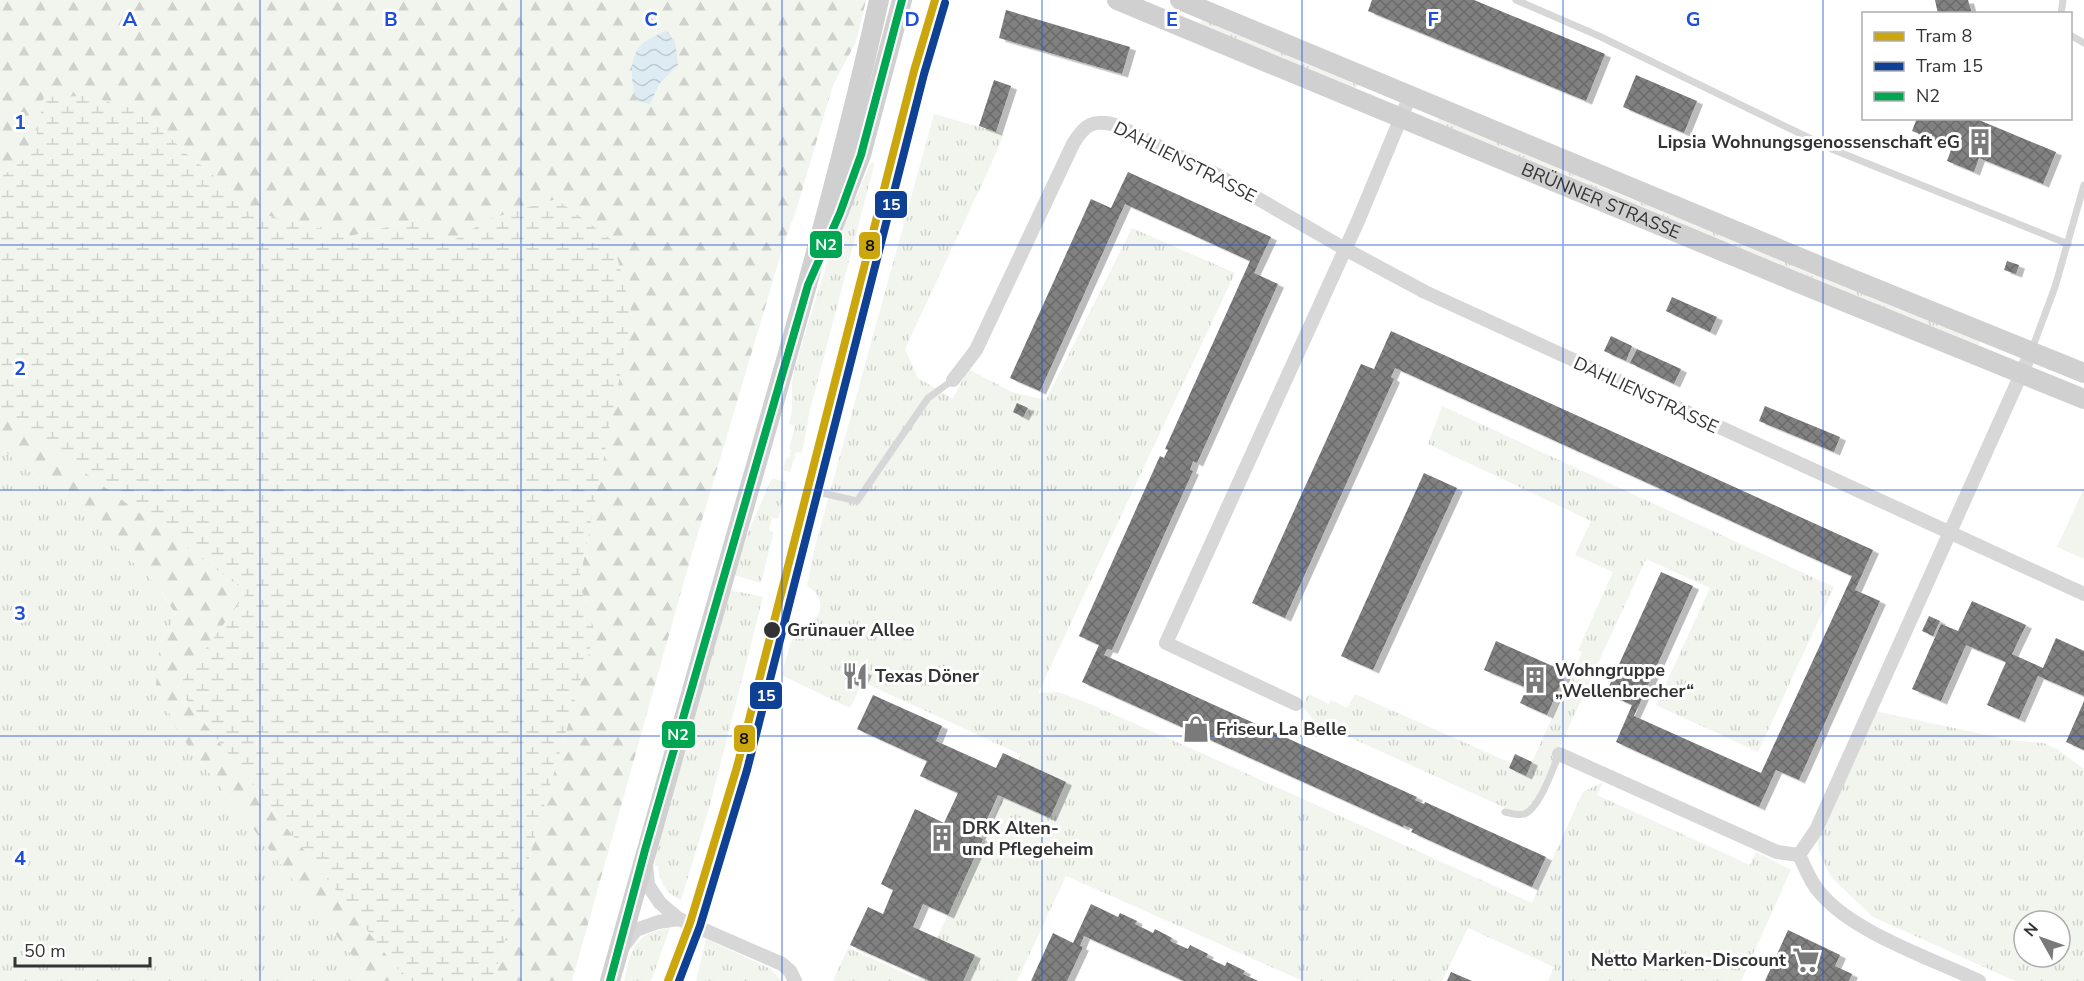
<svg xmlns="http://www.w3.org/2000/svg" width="2084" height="981" font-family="'Nunito Sans',sans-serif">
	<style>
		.grass { fill: url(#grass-tufts); fill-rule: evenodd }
		.forest { fill: url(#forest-firs) }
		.wetland { fill: url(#wetland-marsh) }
		.garden { fill: #f1f5ed }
		.water { fill: url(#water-waves) }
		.building { fill: url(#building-cross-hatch); filter: url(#shadow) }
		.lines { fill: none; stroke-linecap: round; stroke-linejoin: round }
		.service { stroke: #d7d7d7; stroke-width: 7 }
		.minor { stroke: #d7d7d7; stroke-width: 14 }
		.secondary { stroke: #d0d0d0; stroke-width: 20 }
		.bus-1-casing { stroke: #fff; stroke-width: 12 }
		.bus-1 { stroke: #00a651; stroke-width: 8 }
		.tram-1-casing { stroke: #fff; stroke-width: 12 }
		.tram-2-casing { stroke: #fff; stroke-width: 12 }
		.tram-1 { stroke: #cca60d; stroke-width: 8 }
		.tram-2 { stroke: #0e4094; stroke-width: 8 }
		.grid { fill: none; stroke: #1d4ed8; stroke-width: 1.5; stroke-opacity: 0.55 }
		.stop-dot { fill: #333; stroke: #fff; stroke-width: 2 }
		.labels { text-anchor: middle; stroke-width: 6; stroke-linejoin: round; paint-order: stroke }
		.poi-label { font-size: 18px; font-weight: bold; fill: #333; stroke: #fff; text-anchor: start }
		.street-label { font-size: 18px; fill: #333; stroke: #fff }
		.stop-label { font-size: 18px; font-weight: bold; fill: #333; stroke: #fff; text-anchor: start }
		.grid-label { font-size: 20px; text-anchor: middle; font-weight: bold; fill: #1d4ed8; stroke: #fff; stroke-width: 6; stroke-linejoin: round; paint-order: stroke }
		.line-badge { stroke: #fff; stroke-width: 2 }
		.badge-label { font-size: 16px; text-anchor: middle; font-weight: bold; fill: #fff }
		.pale-badge-label { font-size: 16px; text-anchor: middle; font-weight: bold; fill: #111 }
	</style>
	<defs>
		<pattern id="grass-tufts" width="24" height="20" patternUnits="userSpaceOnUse" patternTransform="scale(1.5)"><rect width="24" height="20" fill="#f1f5ed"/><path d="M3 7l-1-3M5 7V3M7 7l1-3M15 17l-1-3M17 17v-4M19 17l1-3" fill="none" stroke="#cfd2cc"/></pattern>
		<pattern id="forest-firs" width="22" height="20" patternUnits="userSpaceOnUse" patternTransform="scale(1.5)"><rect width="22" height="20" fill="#f1f5ed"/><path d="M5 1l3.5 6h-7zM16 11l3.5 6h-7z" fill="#cfd2cc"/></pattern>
		<pattern id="wetland-marsh" width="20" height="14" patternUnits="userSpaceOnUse" patternTransform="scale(1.5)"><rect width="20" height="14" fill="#f1f5ed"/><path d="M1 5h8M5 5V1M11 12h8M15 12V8" fill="none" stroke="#cfd2cc"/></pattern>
		<pattern id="water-waves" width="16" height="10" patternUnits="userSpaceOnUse" patternTransform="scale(1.5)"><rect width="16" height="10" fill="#ddebf3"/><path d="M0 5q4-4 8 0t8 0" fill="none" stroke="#becad1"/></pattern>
		<pattern id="building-cross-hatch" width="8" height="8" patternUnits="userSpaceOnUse" patternTransform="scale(1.5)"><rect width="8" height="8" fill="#818181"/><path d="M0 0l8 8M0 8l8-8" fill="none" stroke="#6a6a6a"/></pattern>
		<filter id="shadow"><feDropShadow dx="6" dy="3.5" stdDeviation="0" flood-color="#0004"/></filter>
	</defs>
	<rect width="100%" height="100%" fill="#fff"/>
	<g class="grass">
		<polygon points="1202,19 1348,80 1352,83 1358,84 1355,89 1200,24"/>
		<path d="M934,114l70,20 -15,35 -84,180 13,29 35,21 15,-30 44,23 34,8 86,-172 103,45 -197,420 21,-1 31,12 107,47 335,152 51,-111 20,-10 -6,13 153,70 6,-13 35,18 -50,111h-193l6,-14 -86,-39 -26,53h-139l-237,-105 -49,105h-184l15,-33 70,31 103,-224 -158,-73 -13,26 -69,-33 15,-50c25,3 34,-27 11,-39l7,-36z"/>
		<polygon points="1439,118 1533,157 1537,160 1538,159 1630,199 1662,210 1663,212 1694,224 1695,226 1699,226 1801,268 1804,271 1805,270 1895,307 1898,310 1900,309 1980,341 1978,346 1439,123 1437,121"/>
		<polygon points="875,162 810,410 802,453 796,452 790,472 783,470 786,458 789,459 791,450 789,449 795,426 789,424 792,411 792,384 794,370 830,253 842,221 858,193 870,164"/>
		<polygon points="1442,406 1834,587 1758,752 1656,705 1710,588 1646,559 1527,818 1314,721 1302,706 1309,694 1329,704 1331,700 1347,708 1355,694 1511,763 1509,768 1526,775 1582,652 1578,650 1613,572 1575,555 1591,521 1428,444"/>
		<polygon points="0,447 91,522 158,586 176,616 160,643 179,734 372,981 0,981"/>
		<polygon points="772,478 787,482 778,519 772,518 769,530 774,532 761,583 734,575 746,537"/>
		<path d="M730,590l33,7 -53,208 -29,95c-15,-6 -22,-19 -23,-34h-3l1,-13z"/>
		<path d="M1870,710l140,30 34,3 13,6 27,20v212h-69l-142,-64 -42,-40 -12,-26 -3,-21zM2024,921h36v36h-36z"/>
		<path d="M670,928l-19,53h-27c7,-31 11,-49 46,-53z"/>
		<polygon points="706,939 771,969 781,981 696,981"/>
	</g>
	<g class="forest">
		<polygon points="0,0 866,0 856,42 833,85 796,211 786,237 688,567 572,981 493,981 595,632 579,583 632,314 489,219 449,243 423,218 351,236 261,214 183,151 146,112 44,97 33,152 0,178"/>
		<polygon points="0,410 248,592 177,688 407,981 372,981 179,734 156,685 160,643 176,615 158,586 91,522 0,447"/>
	</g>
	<polygon class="wetland" points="86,96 146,112 183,151 261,214 351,236 423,218 449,243 489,219 556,199 613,241 632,314 579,583 595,632 493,981 407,981 177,688 247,592 0,410 0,178 33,152 44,97"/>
	<polygon class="garden" points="2084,488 2084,559 2057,547"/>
	<path class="water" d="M665,31l10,10 3,24 -19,19 -9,20 -13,-3c-6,-18 -10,-44 7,-59 6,-4 15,-7 21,-11z"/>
	<g class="building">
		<polygon points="1372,0 1474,0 1605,54 1586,101 1368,11"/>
		<polygon points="1935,0 1968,0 1972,14 1938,14"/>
		<polygon points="1006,10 1130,47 1122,74 999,38"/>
		<polygon points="1636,75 1697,101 1684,133 1623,107"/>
		<polygon points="994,80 1011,86 996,132 979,126"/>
		<polygon points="1917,118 1974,118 2056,152 2043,184 1979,158 1974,172 1947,161 1952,147 1912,131"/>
		<polygon points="1128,172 1271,237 1254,273 1278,284 1197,463 1193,461 1190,470 1193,471 1112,650 1107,649 1104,655 1417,797 1415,800 1424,804 1425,802 1546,857 1532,887 1411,832 1413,829 1408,827 1404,825 1403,827 1082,682 1099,645 1079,636 1160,456 1164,458 1168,450 1165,449 1250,261 1125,204 1040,391 1010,378 1091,199 1111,208"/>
		<polygon points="2007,261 2019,265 2016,274 2004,270"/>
		<polygon points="1672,297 1717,317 1710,332 1666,311"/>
		<polygon points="1391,331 1873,550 1855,590 1880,601 1799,780 1776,770 1759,807 1616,742 1632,705 1606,693 1661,572 1693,586 1634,716 1761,773 1852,576 1395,368 1391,377 1394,379 1285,618 1252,603 1361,364 1374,369"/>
		<polygon points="1611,336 1632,346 1626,361 1604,351"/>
		<polygon points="1637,349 1681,369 1674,384 1630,363"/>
		<polygon points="1017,403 1028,408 1023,417 1013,412"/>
		<polygon points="1765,406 1840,437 1834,452 1759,421"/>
		<polygon points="1424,473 1457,488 1373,670 1341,656"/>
		<polygon points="1972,601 2026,625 2012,654 2043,668 2056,638 2084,651 2084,696 2038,676 2019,719 1987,705 2006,662 1966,645 1941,701 1912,689 1941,624 1958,631"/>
		<polygon points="1929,616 1940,621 1933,636 1922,631"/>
		<polygon points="1496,641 1566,672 1547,715 1520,703 1527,688 1484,670"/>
		<polygon points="852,665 866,672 859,686 845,679"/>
		<polygon points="873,695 942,726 936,741 996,768 1003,753 1066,782 1050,818 998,795 979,837 983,839 948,915 923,904 913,927 975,955 963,981 930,981 850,945 868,907 883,914 893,890 881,884 915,809 944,823 958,793 920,776 927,761 857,729"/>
		<polygon points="2084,701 2084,750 2066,742"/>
		<polygon points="1515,754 1532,762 1526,776 1509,768"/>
		<polygon points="1091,904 1118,917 1120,913 1137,921 1135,924 1153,933 1155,929 1172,938 1170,941 1188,949 1190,945 1208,954 1206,957 1225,966 1227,962 1245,971 1243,974 1258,981 1184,981 1084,936 1080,946 1083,947 1067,981 1031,981 1053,933 1073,943"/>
		<polygon points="1788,930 1840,955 1835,966 1852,974 1849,981 1765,981"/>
		<polygon points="1451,972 1472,981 1447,981"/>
	</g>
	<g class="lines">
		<g class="service">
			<polyline points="1516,0 1599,36 1834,150 2068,244"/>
			<polyline points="2061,14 2063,0"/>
			<polyline points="2070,35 2084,43"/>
			<polyline points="2032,349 2055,287 2084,185"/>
			<polyline points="822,493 857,501 928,398 953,380"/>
			<path d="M1505,812c6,1 12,4 19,2 15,-4 29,-46 35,-60"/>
		</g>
		<g class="minor">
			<path d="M953,380l23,-30 97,-206c12,-20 20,-25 43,-19l103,51 126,73 80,43 659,302"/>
			<polyline points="1296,704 1166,643 1358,221 1410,96"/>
			<polyline points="1559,754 1777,852 1799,855"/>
			<polyline points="1799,855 1816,830 2031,352"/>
			<path d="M1799,855c7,14 12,29 23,40 33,38 110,64 157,86"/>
			<polyline points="646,864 648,885 660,903 679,919 782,964 790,971 795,981"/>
			<polyline points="622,948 636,930 658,922 679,919"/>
		</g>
		<g class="secondary">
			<path id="s1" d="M1117,0l689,286 278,113"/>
			<polyline points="1180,0 1815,264 2084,373"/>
			<polyline points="833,227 861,155 902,0"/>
			<path d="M610,981c44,-159 90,-318 135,-477 48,-167 96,-334 134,-504"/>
		</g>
		<defs>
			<polyline id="bus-1" points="610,981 645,850 808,285 840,213 861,155 902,0"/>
		</defs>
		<use href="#bus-1" class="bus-1-casing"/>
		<use href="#bus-1" class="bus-1"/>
		<defs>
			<polyline id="tram-1" points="668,981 690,923 737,767 914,71 935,0"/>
			<polyline id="tram-2" points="679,981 700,926 747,770 924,74 945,3"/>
		</defs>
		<use href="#tram-1" class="tram-1-casing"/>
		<use href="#tram-2" class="tram-2-casing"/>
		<use href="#tram-1" class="tram-1"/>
		<use href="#tram-2" class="tram-2"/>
	</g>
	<path class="grid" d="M260,0v981M521,0v981M782,0v981M1042,0v981M1302,0v981M1563,0v981M1823,0v981M0,245h2084M0,490h2084M0,736h2084"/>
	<defs>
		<symbol id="building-bare" viewBox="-9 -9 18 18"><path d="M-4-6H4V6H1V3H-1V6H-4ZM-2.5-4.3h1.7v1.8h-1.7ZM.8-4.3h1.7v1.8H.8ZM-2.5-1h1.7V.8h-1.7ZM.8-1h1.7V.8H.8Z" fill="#7a7a7a" stroke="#fff" stroke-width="2.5" paint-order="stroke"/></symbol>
		<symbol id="restaurant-bare" viewBox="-9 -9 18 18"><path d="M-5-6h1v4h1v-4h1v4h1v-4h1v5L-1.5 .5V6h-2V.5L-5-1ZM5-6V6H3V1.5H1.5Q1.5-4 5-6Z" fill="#7a7a7a" stroke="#fff" stroke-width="2.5" paint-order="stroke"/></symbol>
		<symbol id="shop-bare" viewBox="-9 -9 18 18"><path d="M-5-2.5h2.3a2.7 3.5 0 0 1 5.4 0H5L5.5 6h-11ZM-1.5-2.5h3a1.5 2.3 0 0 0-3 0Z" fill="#7a7a7a" stroke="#fff" stroke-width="2.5" paint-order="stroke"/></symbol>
		<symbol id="supermarket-bare" viewBox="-9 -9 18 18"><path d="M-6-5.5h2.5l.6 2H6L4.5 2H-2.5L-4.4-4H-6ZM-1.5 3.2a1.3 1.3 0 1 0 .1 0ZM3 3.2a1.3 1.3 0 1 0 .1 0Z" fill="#7a7a7a" stroke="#fff" stroke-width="2.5" paint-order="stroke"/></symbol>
	</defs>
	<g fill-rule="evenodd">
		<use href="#building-bare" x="1961" y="123" width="38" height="38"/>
		<use href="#restaurant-bare" x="836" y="657" width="38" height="38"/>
		<use href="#building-bare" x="1516" y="661" width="38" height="38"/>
		<use href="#shop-bare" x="1177" y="710" width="38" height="38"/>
		<use href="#building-bare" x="923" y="819" width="38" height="38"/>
		<use href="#supermarket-bare" x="1787" y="941" width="38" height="38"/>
	</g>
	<circle class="stop-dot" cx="772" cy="630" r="9"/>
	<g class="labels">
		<g class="poi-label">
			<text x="1960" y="148" text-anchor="end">Lipsia Wohnungsgenossenschaft eG</text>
			<text x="1555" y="676">Wohngruppe<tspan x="1555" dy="21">„Wellenbrecher“</tspan></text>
			<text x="875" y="682">Texas Döner</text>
			<text x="1216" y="735">Friseur La Belle</text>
			<text x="962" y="834">DRK Alten-<tspan x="962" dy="21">und Pflegeheim</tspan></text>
			<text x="1786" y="966" text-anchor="end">Netto Marken-Discount</text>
		</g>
		<g class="street-label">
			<text transform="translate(1185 162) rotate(27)" y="6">DAHLIENSTRASSE</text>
			<text dy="6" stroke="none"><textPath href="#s1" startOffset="524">BRÜNNER STRASSE</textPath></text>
			<text transform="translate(1646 395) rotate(25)" y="6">DAHLIENSTRASSE</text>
		</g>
		<g class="stop-label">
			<text x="787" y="636">Grünauer Allee</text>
		</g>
	</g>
	<g class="grid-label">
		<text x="130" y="26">A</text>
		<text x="391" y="26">B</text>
		<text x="651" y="26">C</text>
		<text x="912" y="26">D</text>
		<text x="1172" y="26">E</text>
		<text x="1433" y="26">F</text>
		<text x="1693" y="26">G</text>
		<text x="20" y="129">1</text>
		<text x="20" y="375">2</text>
		<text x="20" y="620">3</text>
		<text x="20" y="865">4</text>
	</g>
	<g class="line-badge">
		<rect x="874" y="190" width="34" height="29" rx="6" fill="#0e4094"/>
		<rect x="809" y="230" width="34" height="29" rx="6" fill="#00a651"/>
		<rect x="858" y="231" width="23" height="29" rx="6" fill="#cca60d"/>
		<rect x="749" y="681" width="34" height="29" rx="6" fill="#0e4094"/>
		<rect x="661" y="720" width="35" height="29" rx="6" fill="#00a651"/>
		<rect x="733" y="724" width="23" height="29" rx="6" fill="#cca60d"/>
	</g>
	<g class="badge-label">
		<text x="891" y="210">15</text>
		<text x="826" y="250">N2</text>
		<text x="766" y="701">15</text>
		<text x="678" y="740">N2</text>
	</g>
	<g class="pale-badge-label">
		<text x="870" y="251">8</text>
		<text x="744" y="744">8</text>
	</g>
	<rect x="1862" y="12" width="210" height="108" fill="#ffffff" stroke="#adadad" stroke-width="1.5"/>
	<rect x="1874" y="32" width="30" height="9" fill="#cca60d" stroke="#adadad" stroke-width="1.5"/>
	<text x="1916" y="42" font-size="18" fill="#333333">Tram 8</text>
	<rect x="1874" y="62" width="30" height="9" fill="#0e4094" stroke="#adadad" stroke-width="1.5"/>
	<text x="1916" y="72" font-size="18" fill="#333333">Tram 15</text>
	<rect x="1874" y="92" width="30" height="9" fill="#00a651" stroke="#adadad" stroke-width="1.5"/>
	<text x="1916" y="102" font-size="18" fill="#333333">N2</text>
	<g transform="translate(2042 939) rotate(310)"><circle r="28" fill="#ffffff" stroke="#adadad" stroke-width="1.5"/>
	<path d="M0-4.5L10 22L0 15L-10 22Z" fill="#7a7a7a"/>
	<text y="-9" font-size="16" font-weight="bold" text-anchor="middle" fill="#333333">N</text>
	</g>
	<path d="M15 957v9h135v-9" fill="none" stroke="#333333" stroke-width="3"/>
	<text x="24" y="957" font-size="18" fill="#333333" stroke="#ffffff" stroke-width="4.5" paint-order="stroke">50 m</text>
</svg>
